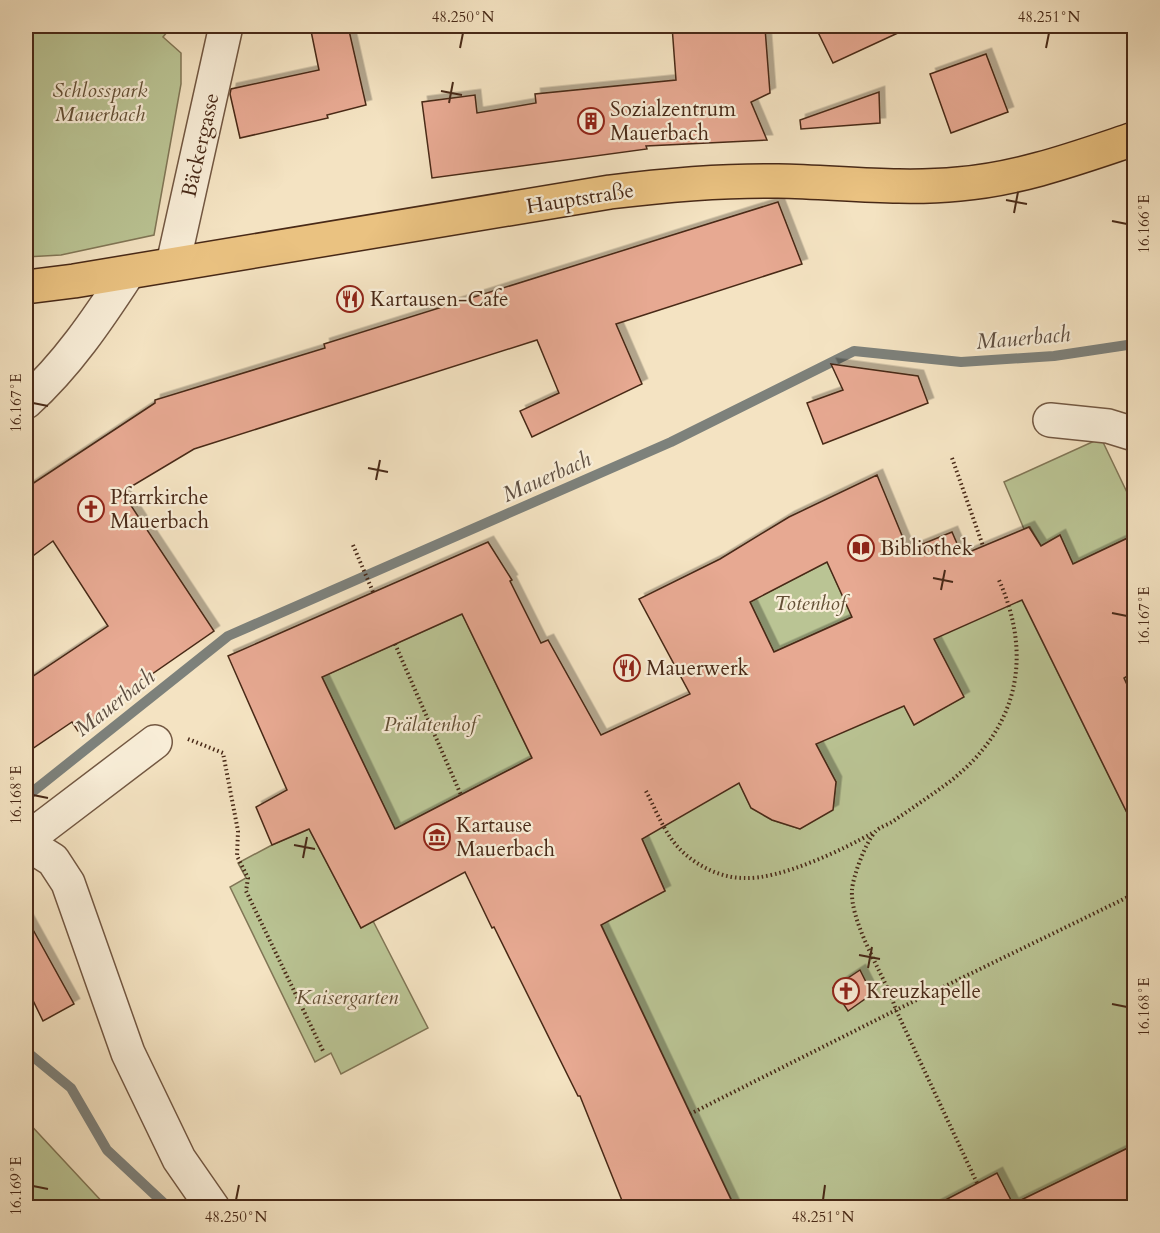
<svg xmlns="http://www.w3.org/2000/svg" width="1160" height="1233" font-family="Cardo,serif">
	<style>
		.green { fill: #bac494; stroke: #817656; stroke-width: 1.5 }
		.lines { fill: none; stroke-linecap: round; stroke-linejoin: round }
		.stream { stroke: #7d817b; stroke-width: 10 }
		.building { fill: #e7a992; stroke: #482917; stroke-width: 1.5; fill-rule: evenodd; filter: url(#shadow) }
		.minor-casing { stroke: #735842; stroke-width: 36 }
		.major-casing { stroke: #482917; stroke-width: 36 }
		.path { stroke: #482917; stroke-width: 4; stroke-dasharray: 1.5 3; stroke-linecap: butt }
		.minor { stroke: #f8edd7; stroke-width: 33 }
		.major { stroke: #eac281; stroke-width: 33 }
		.ticks { fill: none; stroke: #482917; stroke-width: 2 }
		.labels { text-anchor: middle; stroke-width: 4.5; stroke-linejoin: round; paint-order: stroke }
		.park-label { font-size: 21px; font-style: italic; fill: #645036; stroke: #f8edd7 }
		.poi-label { font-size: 21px; fill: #482917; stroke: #f8edd7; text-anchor: start }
		.street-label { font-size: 21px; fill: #482917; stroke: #f8edd7 }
		.water-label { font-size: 22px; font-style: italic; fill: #5e4e41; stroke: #f8edd7 }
		.neatline { fill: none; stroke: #482917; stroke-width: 2 }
		.ticks-label { font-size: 15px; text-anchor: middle; fill: #482917 }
	</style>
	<defs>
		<filter id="shadow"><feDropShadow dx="5.5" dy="-5.5" stdDeviation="0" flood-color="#0004"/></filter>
	</defs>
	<rect width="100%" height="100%" fill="#f4e3c2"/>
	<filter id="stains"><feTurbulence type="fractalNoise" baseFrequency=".00333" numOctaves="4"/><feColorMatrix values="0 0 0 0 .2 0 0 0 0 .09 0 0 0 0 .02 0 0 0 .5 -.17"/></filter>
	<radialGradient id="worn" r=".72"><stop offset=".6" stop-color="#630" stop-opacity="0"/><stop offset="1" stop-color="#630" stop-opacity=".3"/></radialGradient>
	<g class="green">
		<polygon points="26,26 172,26 163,37 181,53 181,84 154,235 61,255 26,257"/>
		<polygon points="1101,438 1134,507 1134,535 1073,564 1060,535 1041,546 1030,527 1024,529 1004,482"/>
		<polygon points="827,562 852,617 774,652 750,602"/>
		<polygon points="1010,576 1134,827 1134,1145 1013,1204 996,1174 960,1207 735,1207 553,823 563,818 613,919 665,891 613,773 739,783 751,808 772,820 800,829 833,809 836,782 816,744 871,642 914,725 963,697 924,620"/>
		<polygon points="462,614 532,758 395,829 322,677"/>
		<polygon points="309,829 361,928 373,921 428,1028 341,1074 331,1053 315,1062 230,887 246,878 238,863 272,845"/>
		<polygon points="26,1120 107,1207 26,1207"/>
	</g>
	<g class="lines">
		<g class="stream">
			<polyline points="26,797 228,636 671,442 854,351 961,362 1054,356 1134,344"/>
			<polyline points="26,1051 71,1088 107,1150 169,1208"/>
		</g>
	</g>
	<g class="building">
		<polygon points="310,26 348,26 366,105 327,115 328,118 240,138 230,94 231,89 319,70"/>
		<polygon points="672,26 746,26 747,30 765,28 770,93 751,102 767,140 646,146 647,149 432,178 422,102 475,95 477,113 536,103 535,94 676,80"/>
		<polygon points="815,26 913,26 833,63"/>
		<polygon points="986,54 1008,112 951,133 930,74"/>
		<polygon points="879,92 880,123 801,129 800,120"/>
		<polygon points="778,202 802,264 616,324 642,384 532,437 520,411 559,393 537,340 194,449 122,492 214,631 119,697 114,704 78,731 72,722 26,753 26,681 108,626 53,541 26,561 26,488 155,403 155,400 325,348 324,344"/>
		<polygon points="831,364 918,376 928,403 823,444 807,403 843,390"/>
		<path d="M877,475l31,75 44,-18 10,23 67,-28 12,19 19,-11 13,29 61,-29v137l-10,6 10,22v127l-112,-227 -88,39 30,58 -50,28 -10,-19 -88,38 20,38 -3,28 -33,19 -28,-9 -21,-12 -12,-25 -97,56 23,52 -64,34 134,283h-110l-45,-112h-2l-84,-169 -2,1 -27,-56 -104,56 -52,-99 -37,16 -16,-38 31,-17 -59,-134 260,-114 24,38 -2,1 31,62 7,-3 53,95 89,-41 -51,-95 81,-40 69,-42zM827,562l25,55 -78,35 -24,-50zM462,614l70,144 -137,71 -73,-152z"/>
		<polygon points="26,917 74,1004 43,1021 26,986"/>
		<polygon points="860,970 872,994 848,1011 833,988"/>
		<polygon points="1134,1145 1134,1208 930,1208 997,1173 1013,1204"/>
	</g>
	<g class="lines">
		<defs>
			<g id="minor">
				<polyline points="173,264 226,26"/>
				<path d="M26,402c41,-37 72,-83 102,-129"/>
				<polyline points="1050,420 1108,426 1134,434"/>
				<polyline points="26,840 155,742"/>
				<polyline points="26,843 53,860 68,883 128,1053 179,1159 213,1208"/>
			</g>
			<path id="major" d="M26,287l48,-6 536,-89c56,-7 112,-12 168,-11 60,1 121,9 181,3 61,-5 118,-26 175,-45"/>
		</defs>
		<use href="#minor" class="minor-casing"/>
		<use href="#major" class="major-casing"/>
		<g class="path">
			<polyline points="179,26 190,33"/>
			<polyline points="952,458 983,546"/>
			<polyline points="353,545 373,592"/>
			<polyline points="395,644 461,795"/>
			<polyline points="188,739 223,753 238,831 237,856 248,878 246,891 324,1053"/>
			<path d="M646,791c11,21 20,47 39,63 16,14 38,24 59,24 35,2 99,-28 130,-46"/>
			<polyline points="690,1114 896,1010 1134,894"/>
			<path d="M977,1183l-81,-173 -5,-14c-12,-28 -41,-76 -39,-106 1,-14 14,-49 24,-59 4,-4 11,-6 16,-9 19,-13 38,-26 56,-39 69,-53 86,-124 51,-203"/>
		</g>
		<use href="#minor" class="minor"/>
		<use href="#major" class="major"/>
	</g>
	<path class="ticks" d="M460,48l3,-15M1046,48l3,-15M441,91l21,4M449,103l4,-21M1006,200l21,4M1014,213l4,-21M1112,221l15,3M33,403l15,3M368,468l20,4M376,480l4,-20M933,578l20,4M941,590l4,-20M1112,613l15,3M33,795l15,3M294,845l21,4M303,858l4,-21M859,955l21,4M868,968l4,-21M1112,1004l15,3M33,1186l15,3M236,1200l3,-15M823,1200l2,-15"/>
	<defs>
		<symbol id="building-ring" viewBox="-11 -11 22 22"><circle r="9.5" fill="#f8edd7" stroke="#8f2418" stroke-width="1.5"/><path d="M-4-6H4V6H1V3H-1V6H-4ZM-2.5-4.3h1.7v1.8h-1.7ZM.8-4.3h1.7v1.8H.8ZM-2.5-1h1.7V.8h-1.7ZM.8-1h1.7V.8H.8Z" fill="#8f2418"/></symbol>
		<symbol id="restaurant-ring" viewBox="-11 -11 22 22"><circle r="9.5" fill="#f8edd7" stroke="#8f2418" stroke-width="1.5"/><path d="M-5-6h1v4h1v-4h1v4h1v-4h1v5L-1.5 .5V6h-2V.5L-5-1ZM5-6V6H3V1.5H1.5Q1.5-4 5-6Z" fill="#8f2418"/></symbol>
		<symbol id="church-ring" viewBox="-11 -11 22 22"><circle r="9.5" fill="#f8edd7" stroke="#8f2418" stroke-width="1.5"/><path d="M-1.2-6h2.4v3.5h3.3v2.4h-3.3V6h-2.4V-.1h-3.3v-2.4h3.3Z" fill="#8f2418"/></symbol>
		<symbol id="library-ring" viewBox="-11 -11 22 22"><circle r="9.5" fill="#f8edd7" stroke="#8f2418" stroke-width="1.5"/><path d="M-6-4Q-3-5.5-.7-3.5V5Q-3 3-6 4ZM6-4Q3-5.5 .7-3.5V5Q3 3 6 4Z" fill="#8f2418"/></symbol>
		<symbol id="museum-ring" viewBox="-11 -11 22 22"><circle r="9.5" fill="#f8edd7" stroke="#8f2418" stroke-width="1.5"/><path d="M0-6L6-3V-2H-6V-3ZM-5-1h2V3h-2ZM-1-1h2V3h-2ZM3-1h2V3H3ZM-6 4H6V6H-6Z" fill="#8f2418"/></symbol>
	</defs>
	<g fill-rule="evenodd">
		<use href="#building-ring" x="576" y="106" width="30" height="30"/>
		<use href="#restaurant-ring" x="335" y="284" width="30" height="30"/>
		<use href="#church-ring" x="76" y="494" width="30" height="30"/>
		<use href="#library-ring" x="846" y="533" width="30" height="30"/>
		<use href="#restaurant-ring" x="612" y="653" width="30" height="30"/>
		<use href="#museum-ring" x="422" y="822" width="30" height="30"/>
		<use href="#church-ring" x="831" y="976" width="30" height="30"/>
	</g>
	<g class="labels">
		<g class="park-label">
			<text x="100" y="97">Schlosspark<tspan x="100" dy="24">Mauerbach</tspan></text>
			<text x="810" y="610">Totenhof</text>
			<text x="430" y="731">Prälatenhof</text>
			<text x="347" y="1004">Kaisergarten</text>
		</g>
		<g class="poi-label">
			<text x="610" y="116">Sozialzentrum<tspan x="610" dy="24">Mauerbach</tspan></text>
			<text x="370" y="306">Kartausen-Cafe</text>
			<text x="110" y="504">Pfarrkirche<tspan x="110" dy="24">Mauerbach</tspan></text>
			<text x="880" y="555">Bibliothek</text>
			<text x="646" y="675">Mauerwerk</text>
			<text x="456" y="832">Kartause<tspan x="456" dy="24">Mauerbach</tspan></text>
			<text x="866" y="998">Kreuzkapelle</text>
		</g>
		<g class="street-label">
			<text transform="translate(200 145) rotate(-77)" y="7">Bäckergasse</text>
			<text transform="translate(580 198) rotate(-9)" y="7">Hauptstraße</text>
		</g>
		<g class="water-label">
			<text transform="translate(1023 337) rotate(-5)" y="8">Mauerbach</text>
			<text transform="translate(546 476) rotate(-24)" y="8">Mauerbach</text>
			<text transform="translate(114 702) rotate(-38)" y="8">Mauerbach</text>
		</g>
	</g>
	<rect width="1160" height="1233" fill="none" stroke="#f4e3c2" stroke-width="66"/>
	<rect x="33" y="33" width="1094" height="1167" class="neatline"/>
	<g class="ticks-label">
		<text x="463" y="22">48.250°N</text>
		<text x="1049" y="22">48.251°N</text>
		<text transform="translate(1144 224) rotate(-90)" y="5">16.166°E</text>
		<text transform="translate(16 403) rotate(-90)" y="5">16.167°E</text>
		<text transform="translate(1144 616) rotate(-90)" y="5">16.167°E</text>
		<text transform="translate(16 795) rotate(-90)" y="5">16.168°E</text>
		<text transform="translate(1144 1007) rotate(-90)" y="5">16.168°E</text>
		<text transform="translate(16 1186) rotate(-90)" y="5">16.169°E</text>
		<text x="236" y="1222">48.250°N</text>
		<text x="823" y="1222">48.251°N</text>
	</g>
	<rect width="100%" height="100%" filter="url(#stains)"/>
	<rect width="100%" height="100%" fill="url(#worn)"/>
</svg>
